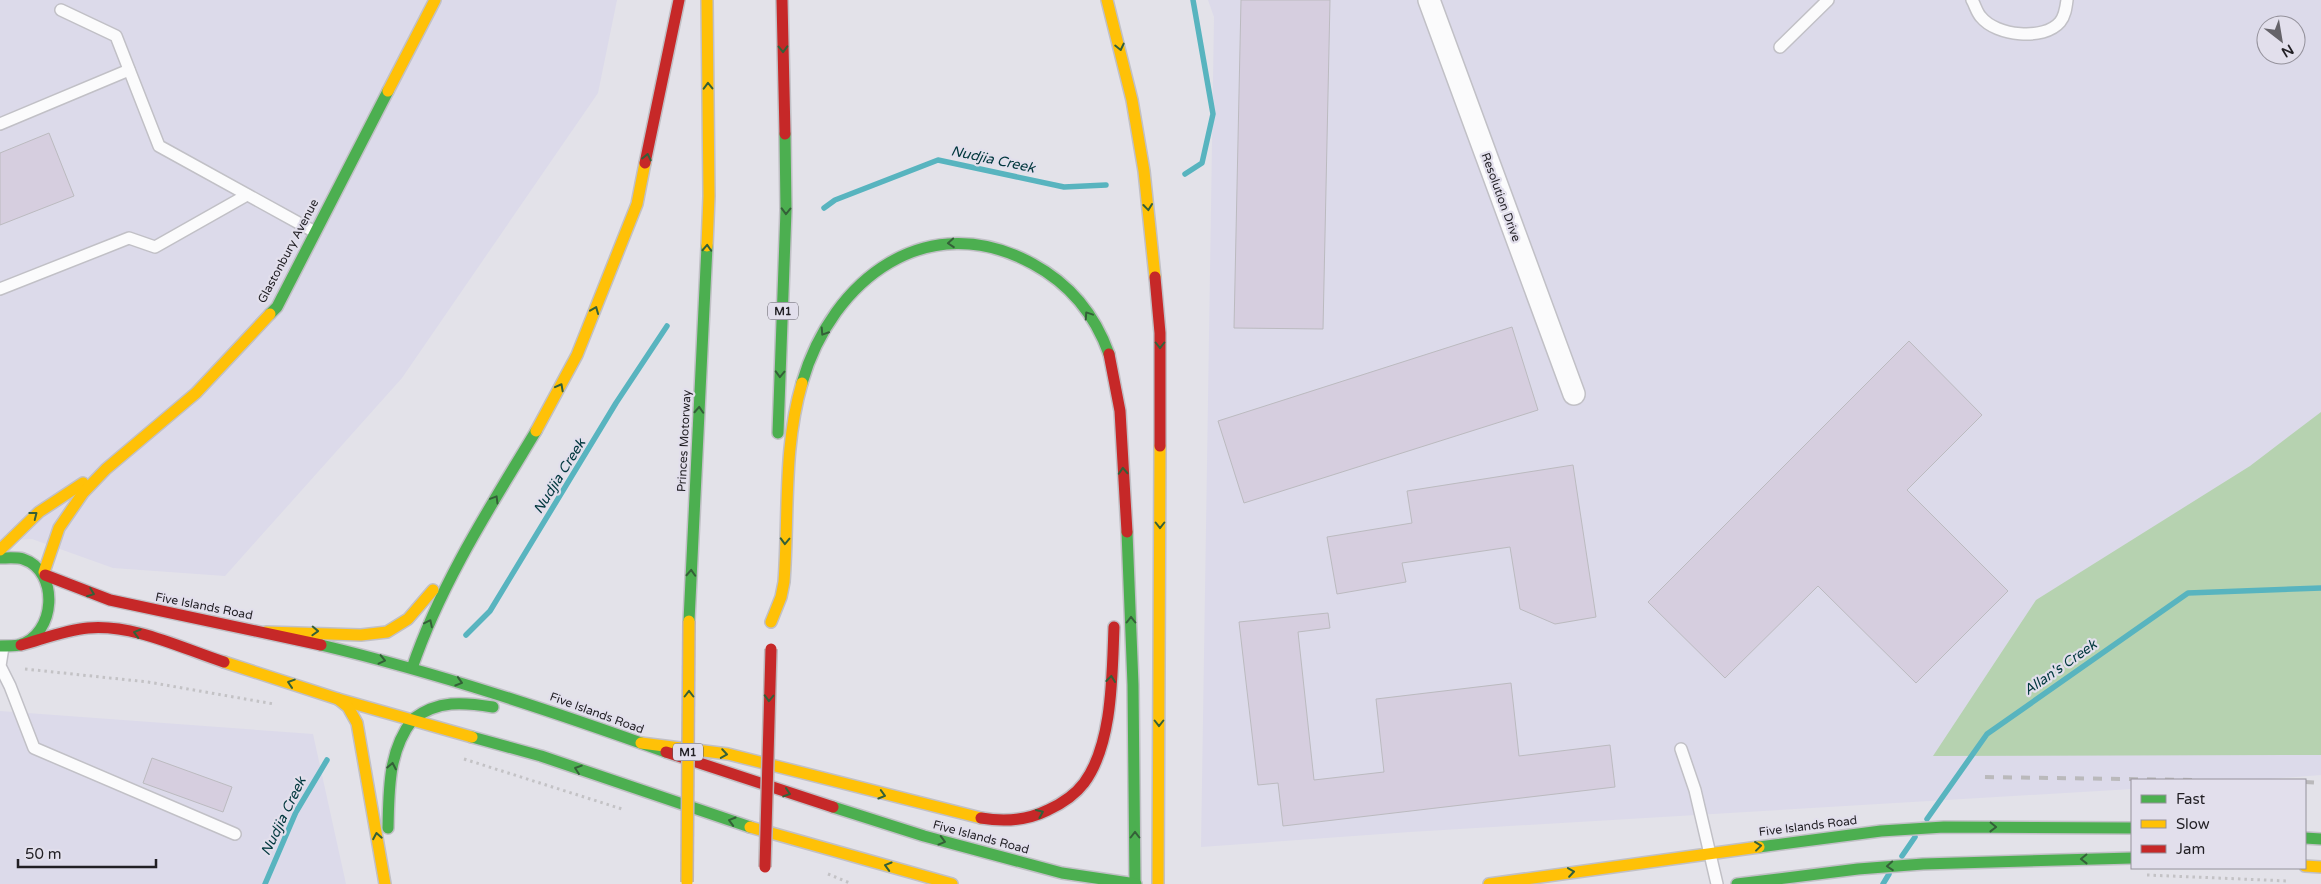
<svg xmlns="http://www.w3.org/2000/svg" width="2321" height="884" font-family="'Varela Round',sans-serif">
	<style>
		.industrial { fill: #dcdaea; fill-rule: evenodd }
		.forest { fill: #b6d2b0 }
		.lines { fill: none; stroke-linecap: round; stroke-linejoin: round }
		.stream { stroke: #58b4bf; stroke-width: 5.5 }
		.building { fill: #d6cedf; stroke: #bbbabf }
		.lane-casing { stroke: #c1c0c6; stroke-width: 14 }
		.street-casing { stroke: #c1c0c6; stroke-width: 24 }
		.fast-casing { stroke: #c1c0c6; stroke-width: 14 }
		.slow-casing { stroke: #c1c0c6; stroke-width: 14 }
		.jam-casing { stroke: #c1c0c6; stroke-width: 14 }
		.path { stroke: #c3c2c5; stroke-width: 3; stroke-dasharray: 2.5 4; stroke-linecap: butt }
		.lane { stroke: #fbfbfc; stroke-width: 11 }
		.street { stroke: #fbfbfc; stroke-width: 21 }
		.fast { stroke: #4caf50; stroke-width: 11 }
		.slow { stroke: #ffc107; stroke-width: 11 }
		.jam { stroke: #c62828; stroke-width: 11 }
		.rail { stroke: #bab9bb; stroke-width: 4; stroke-dasharray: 9 9; stroke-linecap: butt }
		.slow-bridge-casing { stroke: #beb5b8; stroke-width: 14; stroke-linecap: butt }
		.jam-bridge-casing { stroke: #beb5b8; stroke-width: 14; stroke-linecap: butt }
		.slow-bridge { stroke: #ffc107; stroke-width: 11 }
		.jam-bridge { stroke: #c62828; stroke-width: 11 }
		.oneway { stroke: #346038 }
		.labels { text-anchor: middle; stroke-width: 4.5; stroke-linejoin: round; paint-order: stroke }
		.shield { fill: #e2dfec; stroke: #5b5960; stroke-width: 1 }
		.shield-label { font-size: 11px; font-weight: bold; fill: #211f24 }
		.street-label { font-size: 12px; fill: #211f24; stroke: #e2dfec }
		.water-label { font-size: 14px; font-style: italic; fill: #00373d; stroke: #e2dfec }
	</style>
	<rect width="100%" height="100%" fill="#e3e2e9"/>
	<g class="industrial">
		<polygon points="0,0 617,0 598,93 402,378 225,576 113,568 32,539 0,541"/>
		<path d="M1208,0h1113v775l-65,5h-124v9l-722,43 -209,15 13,-830zM2266,25h30v30h-30z"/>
		<polygon points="0,711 313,734 346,884 0,884"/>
	</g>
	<polygon class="forest" points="2321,412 2321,755 1933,756 2036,600 2250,466"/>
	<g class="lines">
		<g class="stream">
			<polyline points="1185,174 1202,163 1213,114 1193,0"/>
			<polyline points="824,208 835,200 938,160 1064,187 1106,185"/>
			<polyline points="466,635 490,611 616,403 667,326"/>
			<polyline points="1927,819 1987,734 2188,593 2321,588"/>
			<polyline points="1902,856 1915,837"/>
			<polyline points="265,884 296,812 327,760"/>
			<polyline points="1883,884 1889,874"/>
		</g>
	</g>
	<g class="building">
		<polygon points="1241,0 1330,0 1323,329 1234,328"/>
		<polygon points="49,133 74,196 0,225 0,153"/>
		<polygon points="1512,327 1538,410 1244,503 1218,421"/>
		<polygon points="1909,341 1982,415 1907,490 2008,591 1916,683 1818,586 1725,678 1648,602"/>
		<polygon points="1573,465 1596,617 1555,624 1520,609 1510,547 1402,563 1406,582 1337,594 1327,537 1412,523 1407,491"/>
		<polygon points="1328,613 1330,628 1298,632 1314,780 1384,772 1376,699 1511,683 1519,756 1610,745 1615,787 1283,826 1278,783 1258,785 1239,622"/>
		<polygon points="152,758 232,787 223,812 143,783"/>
	</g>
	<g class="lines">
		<defs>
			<g id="lane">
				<path d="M1972,0c3,5 5,13 9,17 15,19 63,24 79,5 5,-6 6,-14 7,-22"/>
				<polyline points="61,10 116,36 159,146 315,232"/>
				<polyline points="1780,47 1828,0"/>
				<polyline points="0,124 129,70"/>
				<polyline points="0,289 129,238 155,247 247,195"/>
				<polyline points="3,647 0,666 10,686 34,748 235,834"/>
				<polyline points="1681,749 1695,790 1717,884"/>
			</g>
			<polyline id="street" points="1429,0 1574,394"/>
			<g id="fast">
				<polyline points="270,314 277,307 388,91"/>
				<path d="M802,383c30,-104 126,-177 231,-119 37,20 62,51 76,90"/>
				<polyline points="778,433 786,210 785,134"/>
				<polyline points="1127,532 1133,685 1135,884"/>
				<path d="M0,558c7,0 17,-1 23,1 37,12 33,76 -4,86 -5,1 -13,1 -19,1"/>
				<polyline points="689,621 707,246"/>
				<path d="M321,645c117,28 231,66 345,107"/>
				<path d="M412,668c29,-85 78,-161 124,-237"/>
				<path d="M413,719c25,-19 50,-17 80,-12"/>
				<polyline points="472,737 541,756 750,827"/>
				<polyline points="833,807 924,836 1062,873 1136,884"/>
				<path d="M388,828c1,-39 0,-77 25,-109"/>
				<polyline points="2305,838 2321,839"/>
				<polyline points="1759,847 1881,831 1944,827 2132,828"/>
				<polyline points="1737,884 1858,869 1923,864 2132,858"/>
			</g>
			<g id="slow">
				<polyline points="1107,0 1132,100 1144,171 1155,277"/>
				<polyline points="388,91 435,0"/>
				<polyline points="707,246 709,196 707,0"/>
				<polyline points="536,431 577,355 637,204 645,163"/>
				<polyline points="0,550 39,512 83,483"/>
				<polyline points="44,572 59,528 83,493 106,469 196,393 270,314"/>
				<path d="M771,622l10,-25 3,-15c5,-67 -1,-135 18,-199"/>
				<polyline points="266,632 361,635 387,632 408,619 433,590"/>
				<polyline points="224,662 338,699 472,737"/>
				<polyline points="338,699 348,707 357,723 385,884"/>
				<polyline points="641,743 728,754 981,818"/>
				<polyline points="750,827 952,884"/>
				<polyline points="2305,866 2321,867"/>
				<polyline points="1158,884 1160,446"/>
				<polyline points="1489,884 1759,847"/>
			</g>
			<g id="jam">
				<polyline points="782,0 785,134"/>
				<polyline points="645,163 679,0"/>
				<polyline points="1155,277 1160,333 1160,446"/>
				<polyline points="1109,354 1120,411 1127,532"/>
				<polyline points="45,575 110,600 321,645"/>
				<path d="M21,645c22,-6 44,-15 67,-17 46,-4 93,20 136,34"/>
				<polyline points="666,752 833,807"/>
				<path d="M981,818c23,4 45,3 67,-8 13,-6 27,-15 36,-27 29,-39 28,-109 30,-156"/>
			</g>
		</defs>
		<use href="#lane" class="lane-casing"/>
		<use href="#street" class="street-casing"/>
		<use href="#fast" class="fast-casing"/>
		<use href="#slow" class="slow-casing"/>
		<use href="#jam" class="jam-casing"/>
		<g class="path">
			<polyline points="25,669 148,682 274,704"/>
			<polyline points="464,759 622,809"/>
			<polyline points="828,874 852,884"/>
			<polyline points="2147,875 2288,881"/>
		</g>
		<use href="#lane" class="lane"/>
		<use href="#street" class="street"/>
		<use href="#fast" class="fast"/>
		<use href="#slow" class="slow"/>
		<use href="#jam" class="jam"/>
		<g class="rail">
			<polyline points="1985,777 2192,780"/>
			<polyline points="2305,782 2321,783"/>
		</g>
		<defs>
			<polyline id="slow-bridge" points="687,882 689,621"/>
			<polyline id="jam-bridge" points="765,867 771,649"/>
		</defs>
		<use href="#slow-bridge" class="slow-bridge-casing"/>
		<use href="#jam-bridge" class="jam-bridge-casing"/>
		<use href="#slow-bridge" class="slow-bridge"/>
		<use href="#jam-bridge" class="jam-bridge"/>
	</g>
	<defs><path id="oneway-chevron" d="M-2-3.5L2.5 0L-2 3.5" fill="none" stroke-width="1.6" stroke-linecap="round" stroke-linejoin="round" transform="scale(1.25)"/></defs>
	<g class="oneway">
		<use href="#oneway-chevron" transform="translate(1120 47) rotate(77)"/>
		<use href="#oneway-chevron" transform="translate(783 49) rotate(89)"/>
		<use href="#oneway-chevron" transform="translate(708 86) rotate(-91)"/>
		<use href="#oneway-chevron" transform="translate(647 157) rotate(-78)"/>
		<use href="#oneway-chevron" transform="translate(1148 207) rotate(83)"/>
		<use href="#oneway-chevron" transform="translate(786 211) rotate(91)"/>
		<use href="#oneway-chevron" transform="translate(951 243) rotate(176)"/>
		<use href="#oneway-chevron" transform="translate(707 248) rotate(-87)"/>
		<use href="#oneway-chevron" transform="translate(595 310) rotate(-68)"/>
		<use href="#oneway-chevron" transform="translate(1088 315) rotate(-124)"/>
		<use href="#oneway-chevron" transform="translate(824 332) rotate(123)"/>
		<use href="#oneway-chevron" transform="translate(1160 345) rotate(90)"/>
		<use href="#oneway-chevron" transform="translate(780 374) rotate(92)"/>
		<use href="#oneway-chevron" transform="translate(560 387) rotate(-62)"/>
		<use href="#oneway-chevron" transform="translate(699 410) rotate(-87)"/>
		<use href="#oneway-chevron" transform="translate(1123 471) rotate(-93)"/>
		<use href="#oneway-chevron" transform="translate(495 499) rotate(-59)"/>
		<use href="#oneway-chevron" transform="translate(34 515) rotate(-38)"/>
		<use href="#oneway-chevron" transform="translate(1160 525) rotate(90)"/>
		<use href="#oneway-chevron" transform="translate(785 541) rotate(92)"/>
		<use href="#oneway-chevron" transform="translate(691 573) rotate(-87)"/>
		<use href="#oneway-chevron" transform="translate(91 593) rotate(21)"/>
		<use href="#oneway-chevron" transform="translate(1131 620) rotate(-90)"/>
		<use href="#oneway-chevron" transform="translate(429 623) rotate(-64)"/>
		<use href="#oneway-chevron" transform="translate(315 631) rotate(2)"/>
		<use href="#oneway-chevron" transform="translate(137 633) rotate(-164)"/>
		<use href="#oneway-chevron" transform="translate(382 660) rotate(13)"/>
		<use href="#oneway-chevron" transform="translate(1111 679) rotate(-83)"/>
		<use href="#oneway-chevron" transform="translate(459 682) rotate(17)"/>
		<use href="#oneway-chevron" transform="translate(291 683) rotate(-162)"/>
		<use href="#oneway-chevron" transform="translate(689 694) rotate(-90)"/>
		<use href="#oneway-chevron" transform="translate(769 698) rotate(92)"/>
		<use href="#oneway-chevron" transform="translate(1159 723) rotate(90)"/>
		<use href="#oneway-chevron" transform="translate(724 754) rotate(9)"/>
		<use href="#oneway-chevron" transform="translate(392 766) rotate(-79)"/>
		<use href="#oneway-chevron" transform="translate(578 769) rotate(-161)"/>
		<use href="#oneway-chevron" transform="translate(787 793) rotate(18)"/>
		<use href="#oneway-chevron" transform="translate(882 795) rotate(16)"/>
		<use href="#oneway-chevron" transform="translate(1040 813) rotate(-23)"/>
		<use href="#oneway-chevron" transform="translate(732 821) rotate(-164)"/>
		<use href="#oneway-chevron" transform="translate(1993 827) rotate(1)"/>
		<use href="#oneway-chevron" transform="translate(1135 835) rotate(-90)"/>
		<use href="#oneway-chevron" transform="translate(377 836) rotate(-100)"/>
		<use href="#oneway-chevron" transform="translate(942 841) rotate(15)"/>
		<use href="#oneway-chevron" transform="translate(1758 846) rotate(-7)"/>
		<use href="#oneway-chevron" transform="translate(2084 859) rotate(179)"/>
		<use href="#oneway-chevron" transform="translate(888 866) rotate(-164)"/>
		<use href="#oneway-chevron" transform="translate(1890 866) rotate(176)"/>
		<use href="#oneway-chevron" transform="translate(1571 872) rotate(-8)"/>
	</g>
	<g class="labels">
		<g class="shield">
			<rect x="768" y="302.5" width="30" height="17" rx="4"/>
			<rect x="673" y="743.5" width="30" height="17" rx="4"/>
		</g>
		<g class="shield-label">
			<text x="783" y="315">M1</text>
			<text x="688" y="756">M1</text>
		</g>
		<g class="street-label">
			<text transform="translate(1501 197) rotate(70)" y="4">Resolution Drive</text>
			<text transform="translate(288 251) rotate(-62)" y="4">Glastonbury Avenue</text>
			<text transform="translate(684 441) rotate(-87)" y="4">Princes Motorway</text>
			<text transform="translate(204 606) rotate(11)" y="4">Five Islands Road</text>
			<text transform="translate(597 713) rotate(20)" y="4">Five Islands Road</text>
			<text transform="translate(1808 826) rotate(-7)" y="4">Five Islands Road</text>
			<text transform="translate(981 837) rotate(15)" y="4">Five Islands Road</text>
		</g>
		<g class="water-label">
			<text transform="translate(993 159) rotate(12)" y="5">Nudjia Creek</text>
			<text transform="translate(559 476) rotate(-58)" y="5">Nudjia Creek</text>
			<text transform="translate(2060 667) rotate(-35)" y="5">Allan's Creek</text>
			<text transform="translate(283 816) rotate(-64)" y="5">Nudjia Creek</text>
		</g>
	</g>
	<rect x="2131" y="779" width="175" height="90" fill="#e2dfec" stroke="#95929c"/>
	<rect x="2141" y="795" width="25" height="8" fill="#4caf50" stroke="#95929c"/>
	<text x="2176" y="804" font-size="15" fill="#211f24">Fast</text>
	<rect x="2141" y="820" width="25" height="8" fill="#ffc107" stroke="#95929c"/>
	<text x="2176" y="829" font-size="15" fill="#211f24">Slow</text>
	<rect x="2141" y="845" width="25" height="8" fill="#c62828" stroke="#95929c"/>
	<text x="2176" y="854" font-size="15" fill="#211f24">Jam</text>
	<g transform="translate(2281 40) rotate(149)"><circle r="24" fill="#e2dfec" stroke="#95929c"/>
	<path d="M0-4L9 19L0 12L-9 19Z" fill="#656369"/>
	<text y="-8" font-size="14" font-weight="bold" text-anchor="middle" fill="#211f24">N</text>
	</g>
	<path d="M18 859v8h138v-8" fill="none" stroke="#211f24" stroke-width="2.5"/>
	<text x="25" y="859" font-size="15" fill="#211f24" stroke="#e2dfec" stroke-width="4" paint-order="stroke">50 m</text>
</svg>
